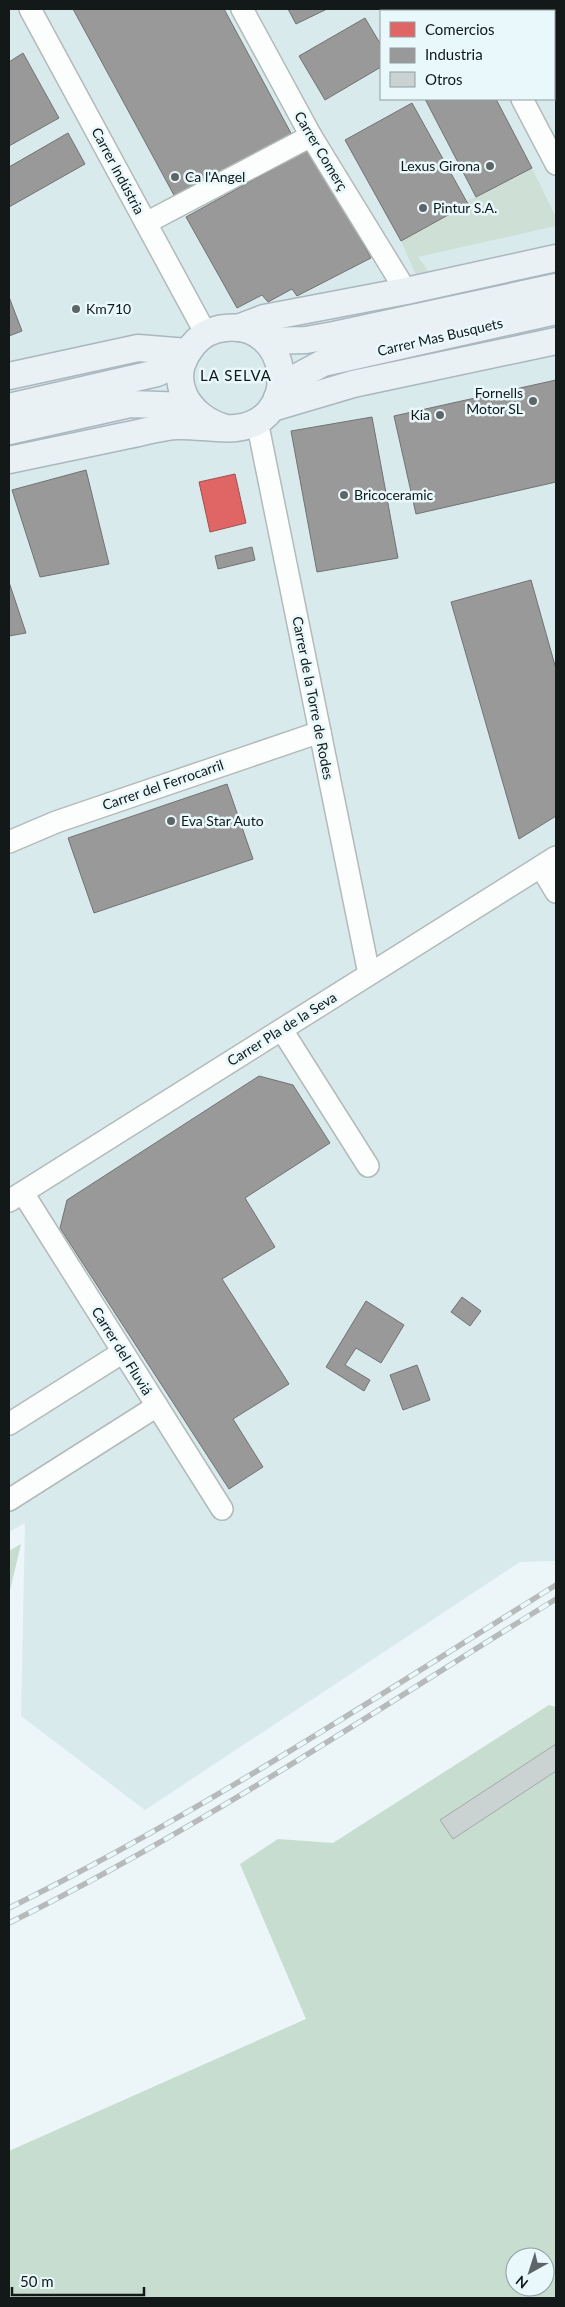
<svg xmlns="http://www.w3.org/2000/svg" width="565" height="2307" font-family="Lato,sans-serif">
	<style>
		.built { fill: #d9eaed; fill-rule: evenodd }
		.green { fill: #cee0d6 }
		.forest { fill: #c6ddd0; fill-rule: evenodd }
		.shops { fill: #e06666; stroke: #a24f4f }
		.industry { fill: #999; stroke: #717273 }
		.building { fill: #cbd2d2; stroke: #a3a9a9 }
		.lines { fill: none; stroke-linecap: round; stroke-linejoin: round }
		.minor-casing { stroke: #b3baba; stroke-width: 24 }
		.major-casing { stroke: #aab7be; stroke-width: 29 }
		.minor { stroke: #fcfefe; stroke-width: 21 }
		.major { stroke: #eaf1f4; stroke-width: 26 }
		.rail-casing { stroke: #b7baba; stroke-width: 5.5 }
		.rail { stroke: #e8f8fb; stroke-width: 4; stroke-dasharray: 11; stroke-linecap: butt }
		.poi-dot { fill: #5f6567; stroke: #e8f8fb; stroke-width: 2 }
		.labels { text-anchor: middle; stroke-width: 5; stroke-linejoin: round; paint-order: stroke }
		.street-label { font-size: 14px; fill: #131819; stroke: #e8f8fb }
		.poi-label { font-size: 14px; fill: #131819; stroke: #e8f8fb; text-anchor: start }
		.neighbourhood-label { font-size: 15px; letter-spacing: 1px; fill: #131819; stroke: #e8f8fb }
	</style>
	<rect width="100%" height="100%" fill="#ecf5f7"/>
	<path class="built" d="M9,9h547v1552l-36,1 -375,248 -124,-94 4,-193 -16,9zM381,11h173v88h-173z"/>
	<polygon class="green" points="532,168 556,217 556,226 418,257 429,272 416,275 401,241 465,206 468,204 467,201"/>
	<g class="forest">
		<polygon points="21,1544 9,1594 9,1551"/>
		<path d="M549,1705l7,2v591h-547v-147l297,-132 -66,-155 38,-25 55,4zM515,2257h30v30h-30z"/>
	</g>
	<polygon class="shops" points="235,474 246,523 210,532 199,482"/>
	<g class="industry">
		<polygon points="73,9 224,9 292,135 175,197"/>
		<polygon points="288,9 327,9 296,24"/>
		<polygon points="388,9 449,9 450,11 383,11"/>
		<polygon points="365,18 381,45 381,67 325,100 299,56"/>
		<polygon points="23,53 59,118 9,146 9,62"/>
		<polygon points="425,99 496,99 532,168 476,197"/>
		<polygon points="412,103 468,204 401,241 345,140"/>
		<polygon points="68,133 85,164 9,207 9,167"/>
		<polygon points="311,148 371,258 297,296 292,289 268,302 262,295 237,308 186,217"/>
		<polygon points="9,297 22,331 9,336"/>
		<polygon points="556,380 556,482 416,514 394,416"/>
		<polygon points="372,417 398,558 317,572 291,431"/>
		<polygon points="86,470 109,564 40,577 12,490"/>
		<polygon points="252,547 255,560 218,569 215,556"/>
		<polygon points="531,580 556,669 556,816 519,839 451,602"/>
		<polygon points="9,582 26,633 9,636"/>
		<polygon points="227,784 253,859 94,913 68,838"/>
		<polygon points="259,1076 293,1085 330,1143 245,1198 275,1247 222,1279 289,1384 233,1419 263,1467 229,1489 60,1228 67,1200"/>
		<polygon points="462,1297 481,1311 470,1326 451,1312"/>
		<polygon points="366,1301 404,1325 381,1363 356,1348 345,1365 370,1380 364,1391 326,1367"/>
		<polygon points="417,1365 430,1400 403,1410 390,1375"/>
	</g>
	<polygon class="building" points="556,1744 556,1771 453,1839 440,1820"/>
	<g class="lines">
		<defs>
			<g id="minor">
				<polyline points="30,9 206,334"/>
				<polyline points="242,9 311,136 406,291"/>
				<polyline points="476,9 477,11"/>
				<polyline points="522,99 556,164"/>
				<polyline points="146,223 311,136"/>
				<polyline points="257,421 369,974"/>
				<polyline points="9,842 56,822 320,732"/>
				<polyline points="541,867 556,892"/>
				<polyline points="282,1030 368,1166"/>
				<polyline points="23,1193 222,1509"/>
				<polyline points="9,1201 556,857"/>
				<polyline points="9,1424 123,1352"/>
				<polyline points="9,1500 157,1406"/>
			</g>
			<g id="major">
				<polyline points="238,328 264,318 406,291 556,258"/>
				<polyline points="266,341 306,340 334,335 556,287"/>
				<polyline points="9,376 138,348 188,352"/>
				<polyline points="277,398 297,377 323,363 556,311"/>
				<polyline points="9,407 157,373 184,360"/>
				<polyline points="272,408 353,384 556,341"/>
				<polyline points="9,431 130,404 189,406"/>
				<path d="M9,460c38,-8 76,-16 115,-24 17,-3 35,-9 52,-10 20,-1 40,4 60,2 67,-7 55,-108 -11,-100 -12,1 -24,7 -32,17 -29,34 -5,73 33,83"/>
			</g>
		</defs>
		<use href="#minor" class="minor-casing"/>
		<use href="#major" class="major-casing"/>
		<use href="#minor" class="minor"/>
		<use href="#major" class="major"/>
		<defs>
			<g id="rail">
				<path d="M9,1908c190,-94 367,-211 547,-323"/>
				<path d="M9,1923c190,-94 367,-213 547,-324"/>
			</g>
		</defs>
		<use href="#rail" class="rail-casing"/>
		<use href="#rail" class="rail"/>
	</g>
	<g class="poi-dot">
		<circle cx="490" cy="166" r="5"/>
		<circle cx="175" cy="177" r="5"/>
		<circle cx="423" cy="208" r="5"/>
		<circle cx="76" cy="309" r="5"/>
		<circle cx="533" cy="401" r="5"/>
		<circle cx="440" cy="415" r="5"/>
		<circle cx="344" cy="495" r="5"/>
		<circle cx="171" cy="821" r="5"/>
	</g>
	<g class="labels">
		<g class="street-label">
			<text transform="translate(321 151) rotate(59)" y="5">Carrer Comerç</text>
			<text transform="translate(118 171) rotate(62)" y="5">Carrer Indústria</text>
			<text transform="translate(440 337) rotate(-13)" y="5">Carrer Mas Busquets</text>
			<text transform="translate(313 698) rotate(79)" y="5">Carrer de la Torre de Rodes</text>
			<text transform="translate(163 785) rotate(-19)" y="5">Carrer del Ferrocarril</text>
			<text transform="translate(282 1029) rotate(-32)" y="5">Carrer Pla de la Seva</text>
			<text transform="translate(122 1351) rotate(58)" y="5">Carrer del Fluviá</text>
		</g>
		<g class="poi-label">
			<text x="480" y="171" text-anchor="end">Lexus Girona</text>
			<text x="185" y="182">Ca l'Angel</text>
			<text x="433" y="213">Pintur S.A.</text>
			<text x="86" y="314">Km710</text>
			<text x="523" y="398" text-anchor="end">Fornells<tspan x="523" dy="16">Motor SL</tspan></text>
			<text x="430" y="420" text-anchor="end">Kia</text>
			<text x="354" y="500">Bricoceramic</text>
			<text x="181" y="826">Eva Star Auto</text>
		</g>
		<g class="neighbourhood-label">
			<text x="236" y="381">LA SELVA</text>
		</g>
	</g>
	<rect width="565" height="2307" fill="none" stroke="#131819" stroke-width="20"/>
	<rect x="380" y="10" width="175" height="90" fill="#e8f8fb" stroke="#939ea1"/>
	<rect x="390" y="22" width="25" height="15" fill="#e06666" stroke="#939ea1"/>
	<text x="425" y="35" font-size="15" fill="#131819">Comercios</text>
	<rect x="390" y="48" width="25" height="15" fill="#999999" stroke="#939ea1"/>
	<text x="425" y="60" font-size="15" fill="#131819">Industria</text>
	<rect x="390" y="72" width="25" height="15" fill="#cbd2d2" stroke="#939ea1"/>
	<text x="425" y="85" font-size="15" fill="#131819">Otros</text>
	<g transform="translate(530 2272) rotate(219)"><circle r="24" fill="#e8f8fb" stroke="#939ea1"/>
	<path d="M0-4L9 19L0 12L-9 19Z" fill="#5f6567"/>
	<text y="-8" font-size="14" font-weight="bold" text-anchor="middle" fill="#131819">N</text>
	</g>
	<path d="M12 2287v8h132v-8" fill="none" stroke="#131819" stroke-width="2.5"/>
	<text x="20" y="2287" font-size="15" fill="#131819" stroke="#e8f8fb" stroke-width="4" paint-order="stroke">50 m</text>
</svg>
